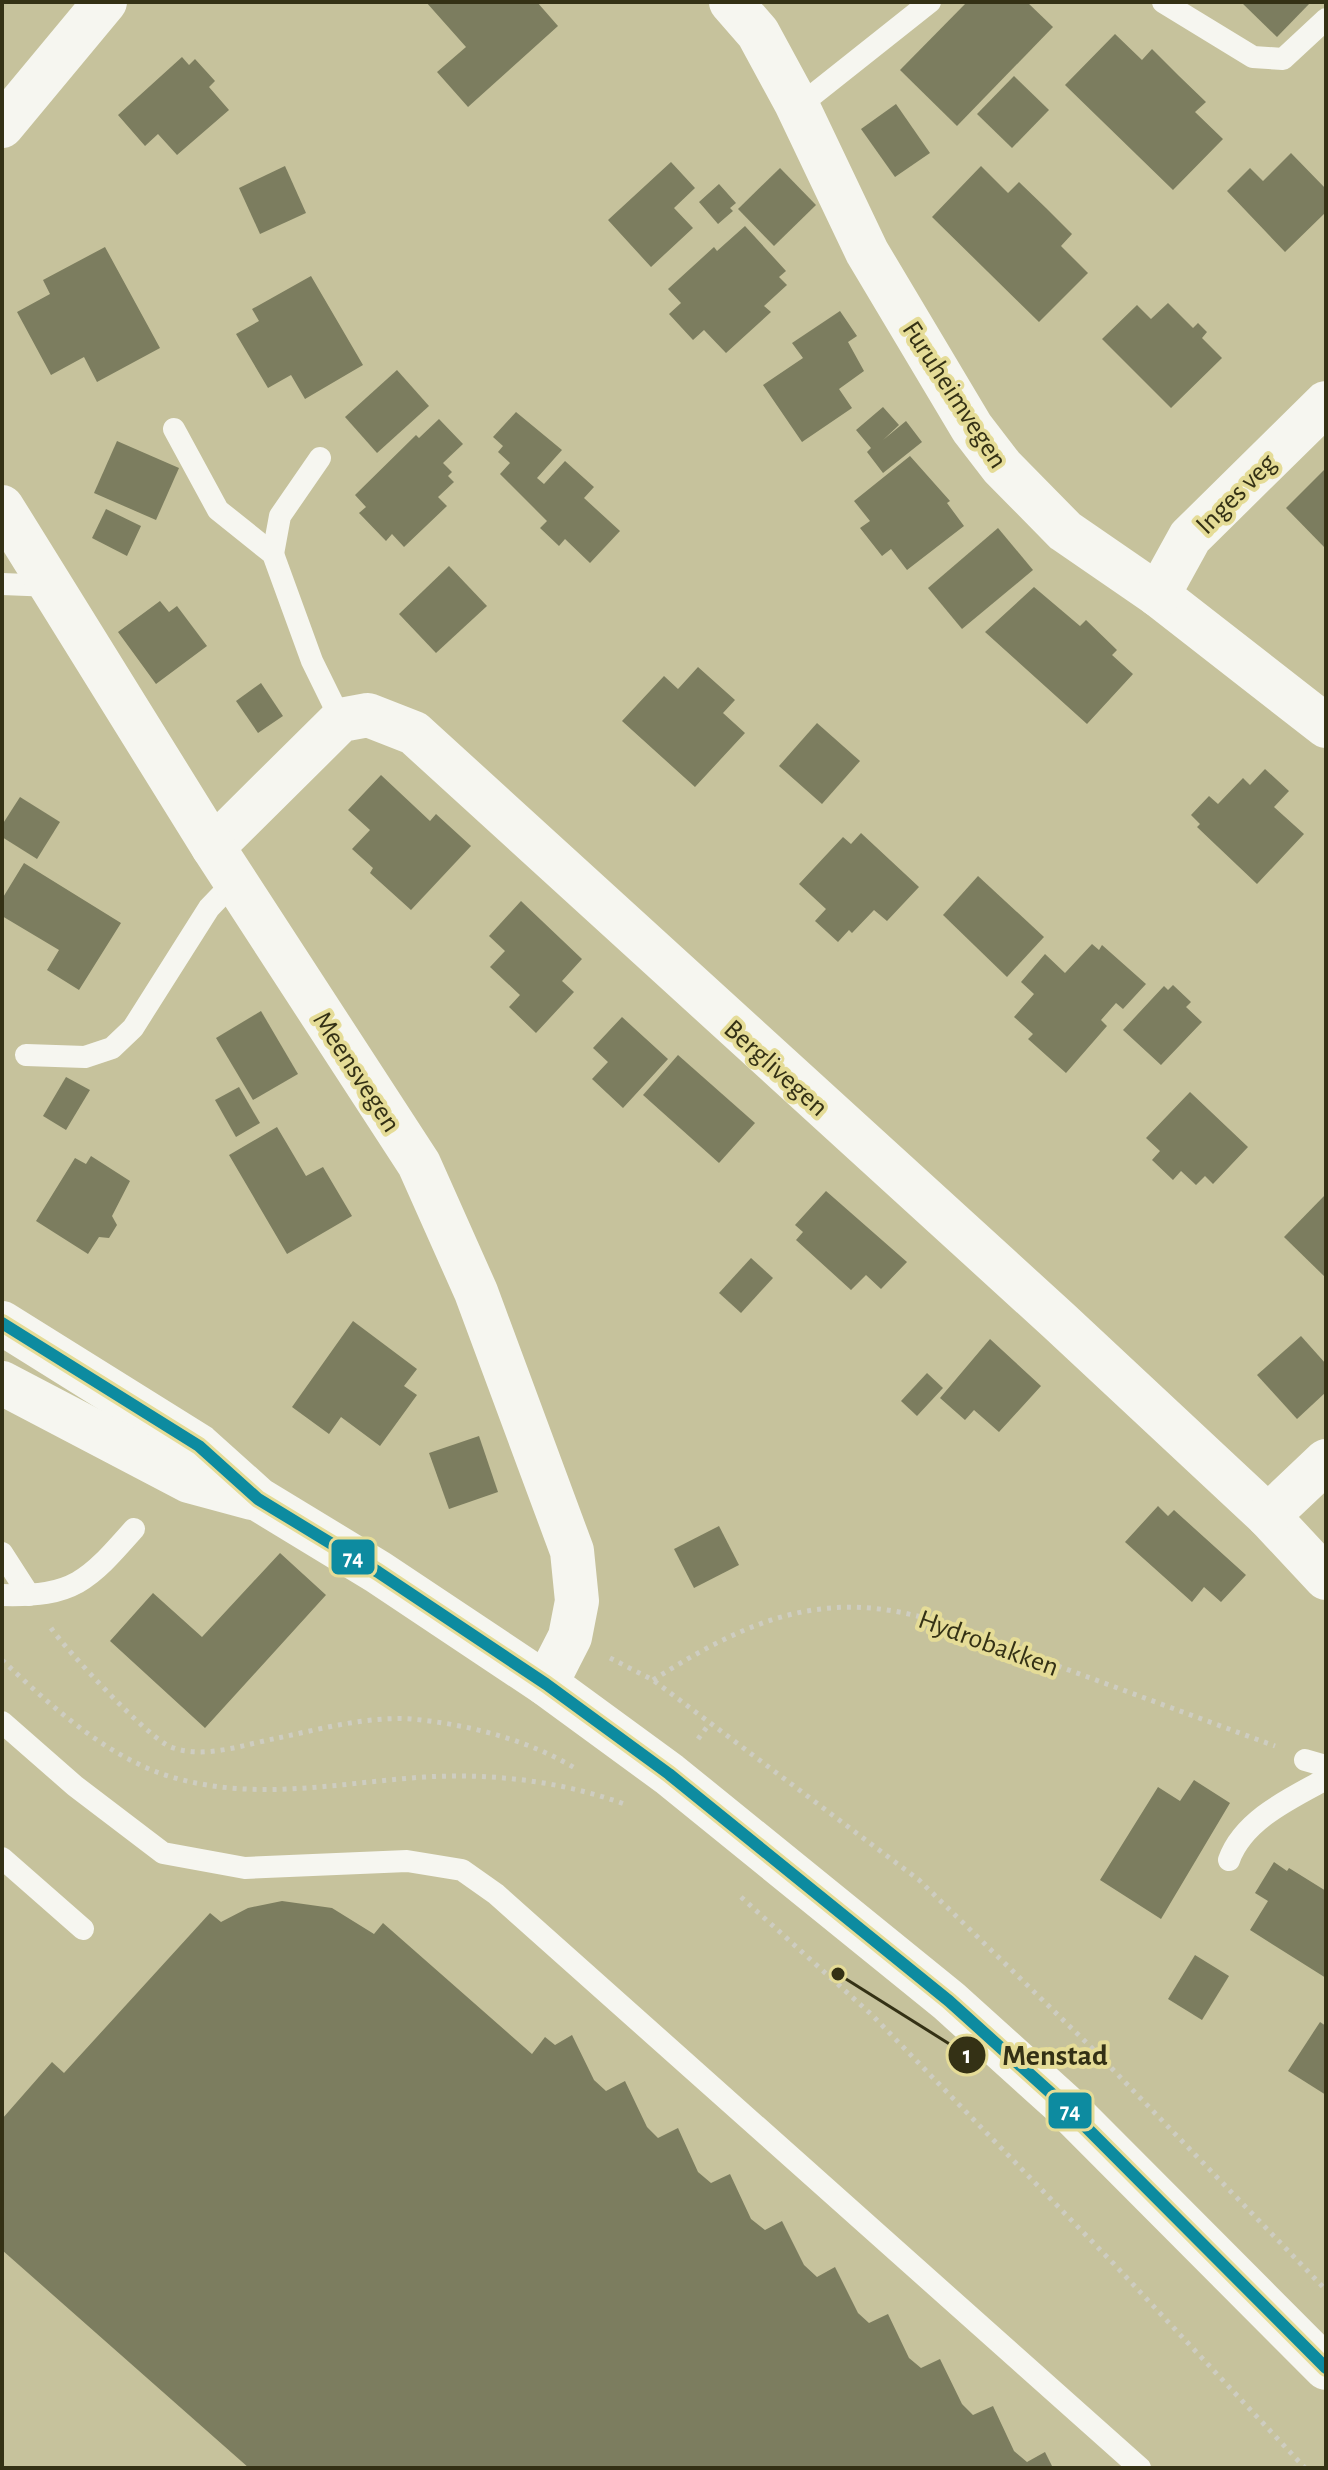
<svg xmlns="http://www.w3.org/2000/svg" width="1328" height="2470" font-family="'Alegreya Sans',sans-serif">
	<style>
		.building { fill: #7c7d5f }
		.lines { fill: none; stroke-linecap: round; stroke-linejoin: round }
		.path { stroke: #cecdc1; stroke-width: 5; stroke-dasharray: 4 6; stroke-linecap: butt }
		.service { stroke: #f6f6f0; stroke-width: 22 }
		.minor { stroke: #f6f6f0; stroke-width: 44 }
		.tertiary { stroke: #f6f6f0; stroke-width: 44 }
		.primary { stroke: #f6f6f0; stroke-width: 44 }
		.bus-1-casing { stroke: #e5dc97; stroke-width: 18 }
		.bus-1 { stroke: #0d8ba0; stroke-width: 12 }
		.labels { text-anchor: middle; stroke-width: 8; stroke-linejoin: round; paint-order: stroke }
		.street-label { font-size: 28px; fill: #343115; stroke: #e5dc97 }
		.leader { fill: none; stroke: #343115; stroke-width: 3 }
		.callout-dot { fill: #343115; stroke: #e5dc97; stroke-width: 3 }
		.mark-label { font-size: 24px; text-anchor: middle; font-weight: bold; fill: #fff }
		.callout-label { font-size: 30px; text-anchor: middle; font-weight: bold; fill: #343115; stroke: #e5dc97; stroke-width: 8; stroke-linejoin: round; paint-order: stroke }
		.line-badge { stroke: #e5dc97; stroke-width: 3 }
		.badge-label { font-size: 22px; text-anchor: middle; font-weight: bold; fill: #fff }
	</style>
	<rect width="100%" height="100%" fill="#c6c29c"/>
	<g class="building">
		<polygon points="426,2 537,2 558,26 468,107 437,72 466,47"/>
		<polygon points="967,2 1027,2 1053,27 957,126 900,70"/>
		<polygon points="1241,2 1311,2 1277,37"/>
		<polygon points="1115,34 1142,60 1152,49 1179,76 1206,102 1195,112 1223,139 1173,190 1065,85"/>
		<polygon points="182,57 189,65 195,59 215,81 209,87 229,110 177,155 158,134 145,146 118,115"/>
		<polygon points="1014,76 1049,110 1012,148 977,114"/>
		<polygon points="896,104 930,153 895,177 861,129"/>
		<polygon points="1291,153 1326,189 1326,212 1285,252 1227,191 1250,168 1263,181"/>
		<polygon points="671,162 695,188 674,208 693,228 651,267 608,220"/>
		<polygon points="285,166 306,213 260,234 239,188"/>
		<polygon points="981,166 1008,193 1019,182 1046,208 1072,234 1061,246 1088,273 1039,322 932,217"/>
		<polygon points="780,168 816,205 774,246 738,209"/>
		<polygon points="719,184 736,203 730,208 733,211 718,224 699,202"/>
		<polygon points="745,226 786,271 779,277 787,285 764,306 771,312 726,353 704,330 693,340 669,314 681,303 668,289 714,247 717,251"/>
		<polygon points="105,247 160,348 97,382 84,357 51,375 17,312 50,294 43,280"/>
		<polygon points="311,276 363,365 305,399 291,375 268,388 236,334 259,321 252,309"/>
		<polygon points="1168,303 1193,328 1198,323 1207,332 1202,338 1222,358 1171,408 1102,339 1137,305 1151,319"/>
		<polygon points="840,311 857,336 848,342 864,371 839,389 852,408 802,442 763,385 803,358 792,343"/>
		<polygon points="397,370 429,406 377,453 345,417"/>
		<polygon points="883,407 899,425 883,440 906,421 922,442 883,473 867,452 871,448 856,430"/>
		<polygon points="516,412 562,450 537,478 544,484 565,461 594,487 584,498 620,531 590,563 565,539 559,546 540,528 547,521 500,474 510,463 498,452 503,446 493,437"/>
		<polygon points="439,419 463,444 443,463 452,472 448,476 454,482 438,497 447,506 404,547 392,534 386,541 359,513 366,507 355,495 416,435 419,438"/>
		<polygon points="117,441 179,468 156,520 94,493"/>
		<polygon points="910,456 950,501 947,503 964,526 907,570 891,549 882,556 860,528 870,521 854,501"/>
		<polygon points="1326,468 1326,549 1286,508"/>
		<polygon points="106,509 141,526 127,556 92,538"/>
		<polygon points="998,528 1033,570 962,629 928,588"/>
		<polygon points="449,566 487,606 436,653 399,614"/>
		<polygon points="1034,587 1080,626 1086,620 1117,650 1112,655 1133,674 1087,724 985,632"/>
		<polygon points="160,601 169,612 177,606 207,646 156,684 118,632"/>
		<polygon points="698,667 735,700 723,713 745,733 695,787 622,721 664,676 678,689"/>
		<polygon points="261,683 283,716 258,733 236,701"/>
		<polygon points="817,723 860,761 822,804 779,766"/>
		<polygon points="1265,769 1289,791 1274,807 1304,834 1257,884 1197,827 1200,824 1191,815 1209,796 1218,804 1243,778 1250,785"/>
		<polygon points="381,775 430,821 436,814 471,846 411,910 370,873 373,868 352,849 370,830 348,810"/>
		<polygon points="20,797 60,822 37,859 2,837 2,825"/>
		<polygon points="861,833 919,887 887,921 874,910 852,933 849,930 838,942 815,921 826,909 799,884 843,837 851,844"/>
		<polygon points="24,863 121,923 79,990 47,970 59,950 2,916 2,899"/>
		<polygon points="978,876 1044,937 1007,977 943,915"/>
		<polygon points="521,901 582,959 562,981 574,992 536,1033 509,1007 520,995 490,967 505,951 489,936"/>
		<polygon points="1092,944 1099,950 1102,945 1146,984 1123,1009 1116,1003 1101,1020 1107,1026 1066,1073 1028,1039 1033,1034 1014,1017 1034,994 1021,982 1045,954 1065,973"/>
		<polygon points="1173,985 1191,1002 1186,1007 1202,1022 1161,1065 1123,1030 1164,986 1168,990"/>
		<polygon points="261,1011 298,1074 253,1100 216,1038"/>
		<polygon points="622,1017 668,1059 623,1108 592,1079 608,1062 593,1048"/>
		<polygon points="678,1055 755,1123 719,1163 643,1095"/>
		<polygon points="66,1077 90,1090 66,1130 43,1116"/>
		<polygon points="239,1087 260,1123 236,1137 215,1100"/>
		<polygon points="1190,1092 1248,1147 1213,1184 1205,1176 1196,1185 1181,1171 1173,1180 1152,1160 1160,1151 1146,1138"/>
		<polygon points="277,1127 306,1176 323,1167 352,1216 287,1254 229,1155"/>
		<polygon points="91,1156 130,1181 112,1216 117,1225 109,1238 99,1237 88,1254 36,1221 75,1158 86,1164"/>
		<polygon points="826,1191 907,1262 881,1289 866,1275 851,1290 796,1240 803,1232 795,1225"/>
		<polygon points="1326,1194 1326,1278 1284,1237"/>
		<polygon points="751,1258 773,1278 741,1313 719,1293"/>
		<polygon points="353,1321 417,1369 404,1386 417,1395 380,1446 341,1417 329,1434 292,1407"/>
		<polygon points="1301,1336 1326,1364 1326,1392 1297,1419 1257,1375"/>
		<polygon points="990,1339 1041,1386 999,1432 974,1410 965,1420 940,1398"/>
		<polygon points="927,1373 943,1388 917,1416 901,1401"/>
		<polygon points="479,1436 498,1492 449,1509 429,1453"/>
		<polygon points="1158,1506 1168,1516 1174,1510 1246,1575 1221,1602 1204,1587 1192,1602 1125,1542"/>
		<polygon points="719,1526 739,1565 694,1588 674,1549"/>
		<polygon points="280,1553 326,1595 205,1728 110,1641 153,1593 202,1637"/>
		<polygon points="1194,1780 1230,1803 1161,1919 1100,1880 1158,1787 1180,1801"/>
		<polygon points="1274,1862 1287,1871 1289,1868 1326,1891 1326,1978 1250,1930 1268,1901 1255,1893"/>
		<polygon points="282,1901 332,1908 374,1934 383,1923 532,2054 545,2037 555,2045 572,2035 594,2080 606,2091 625,2081 647,2127 658,2138 678,2128 698,2172 711,2183 730,2174 751,2219 765,2230 782,2221 804,2265 817,2277 835,2267 858,2313 869,2323 888,2314 909,2358 921,2368 940,2359 962,2404 973,2415 993,2406 1014,2451 1027,2462 1045,2452 1053,2468 249,2468 2,2250 2,2119 52,2062 64,2073 210,1913 221,1922 248,1908"/>
		<polygon points="1195,1955 1229,1976 1202,2020 1168,1999"/>
		<polygon points="1320,2022 1326,2026 1326,2095 1288,2071"/>
	</g>
	<g class="lines">
		<g class="path">
			<path d="M51,1628c15,22 98,111 120,119 33,13 74,-3 107,-9 42,-9 90,-22 133,-19 56,5 119,21 167,51"/>
			<polyline points="610,1658 653,1680 919,1880 1093,2049 1326,2290"/>
			<path d="M2,1660c47,44 101,94 163,115 88,28 170,8 259,2 69,-4 138,4 203,28"/>
			<path d="M653,1680c98,-62 176,-95 291,-56l331,122"/>
			<polyline points="698,1739 710,1723"/>
			<polyline points="741,1897 872,2015 1113,2263 1305,2468"/>
		</g>
		<g class="service">
			<polyline points="1163,2 1253,57 1283,59 1326,19"/>
			<polyline points="796,103 814,94 930,2"/>
			<polyline points="174,429 218,510 273,554 312,661 341,720"/>
			<polyline points="273,554 280,516 320,458"/>
			<polyline points="2,584 53,586"/>
			<polyline points="26,1055 85,1057 112,1048 133,1028 209,908 235,881"/>
			<polyline points="2,1553 29,1595"/>
			<path d="M2,1595c72,2 86,-14 132,-66"/>
			<polyline points="2,1722 75,1786 163,1853 245,1868 407,1861 462,1870 496,1894 1140,2468"/>
			<polyline points="1305,1760 1326,1766"/>
			<polyline points="2,1858 83,1929"/>
			<path d="M1229,1860c14,-40 62,-62 97,-81"/>
		</g>
		<g class="minor">
			<polyline points="731,2 758,33 796,103 867,252 972,428 1002,467 1065,531 1158,595 1326,726"/>
			<polyline points="1158,595 1190,537 1326,403"/>
			<polyline points="213,847 341,720 368,715 414,733 1059,1321 1268,1516 1326,1578"/>
			<polyline points="1268,1516 1326,1461"/>
		</g>
		<g class="tertiary">
			<polyline points="2,126 105,2"/>
			<polyline points="2,507 213,847 419,1164 476,1292 572,1551 577,1601 570,1637 546,1684"/>
		</g>
		<g class="primary">
			<polyline points="2,1323 199,1446 258,1499 378,1572 546,1684 669,1774 949,2001 1063,2104 1326,2368"/>
			<polyline points="2,1383 189,1481 252,1498"/>
		</g>
		<defs>
			<polyline id="bus-1" points="2,1323 199,1446 258,1499 378,1572 546,1684 669,1774 949,2001 1063,2104 1326,2368"/>
		</defs>
		<use href="#bus-1" class="bus-1-casing"/>
		<use href="#bus-1" class="bus-1"/>
	</g>
	<g class="labels">
		<g class="street-label">
			<text transform="translate(956 394) rotate(57)" y="10">Furuheimvegen</text>
			<text transform="translate(1235 493) rotate(-45)" y="10">Inges veg</text>
			<text transform="translate(777 1067) rotate(42)" y="10">Berglivegen</text>
			<text transform="translate(358 1071) rotate(57)" y="10">Meensvegen</text>
			<text transform="translate(989 1642) rotate(20)" y="10">Hydrobakken</text>
		</g>
	</g>
	<path class="leader" d="M838 1974L967 2055"/>
	<g class="callout-dot">
		<circle cx="838" cy="1974" r="8"/>
		<circle cx="967" cy="2055" r="20"/>
	</g>
	<g class="mark-label">
		<text x="967" y="2063">1</text>
	</g>
	<g class="callout-label">
		<text x="1055" y="2065">Menstad</text>
	</g>
	<g class="line-badge">
		<rect x="330" y="1538" width="46" height="38" rx="8" fill="#0d8ba0"/>
		<rect x="1047" y="2091" width="46" height="39" rx="8" fill="#0d8ba0"/>
	</g>
	<g class="badge-label">
		<text x="353" y="1565">74</text>
		<text x="1070" y="2118">74</text>
	</g>
	<rect width="1328" height="2470" fill="none" stroke="#343115" stroke-width="8"/>
</svg>
